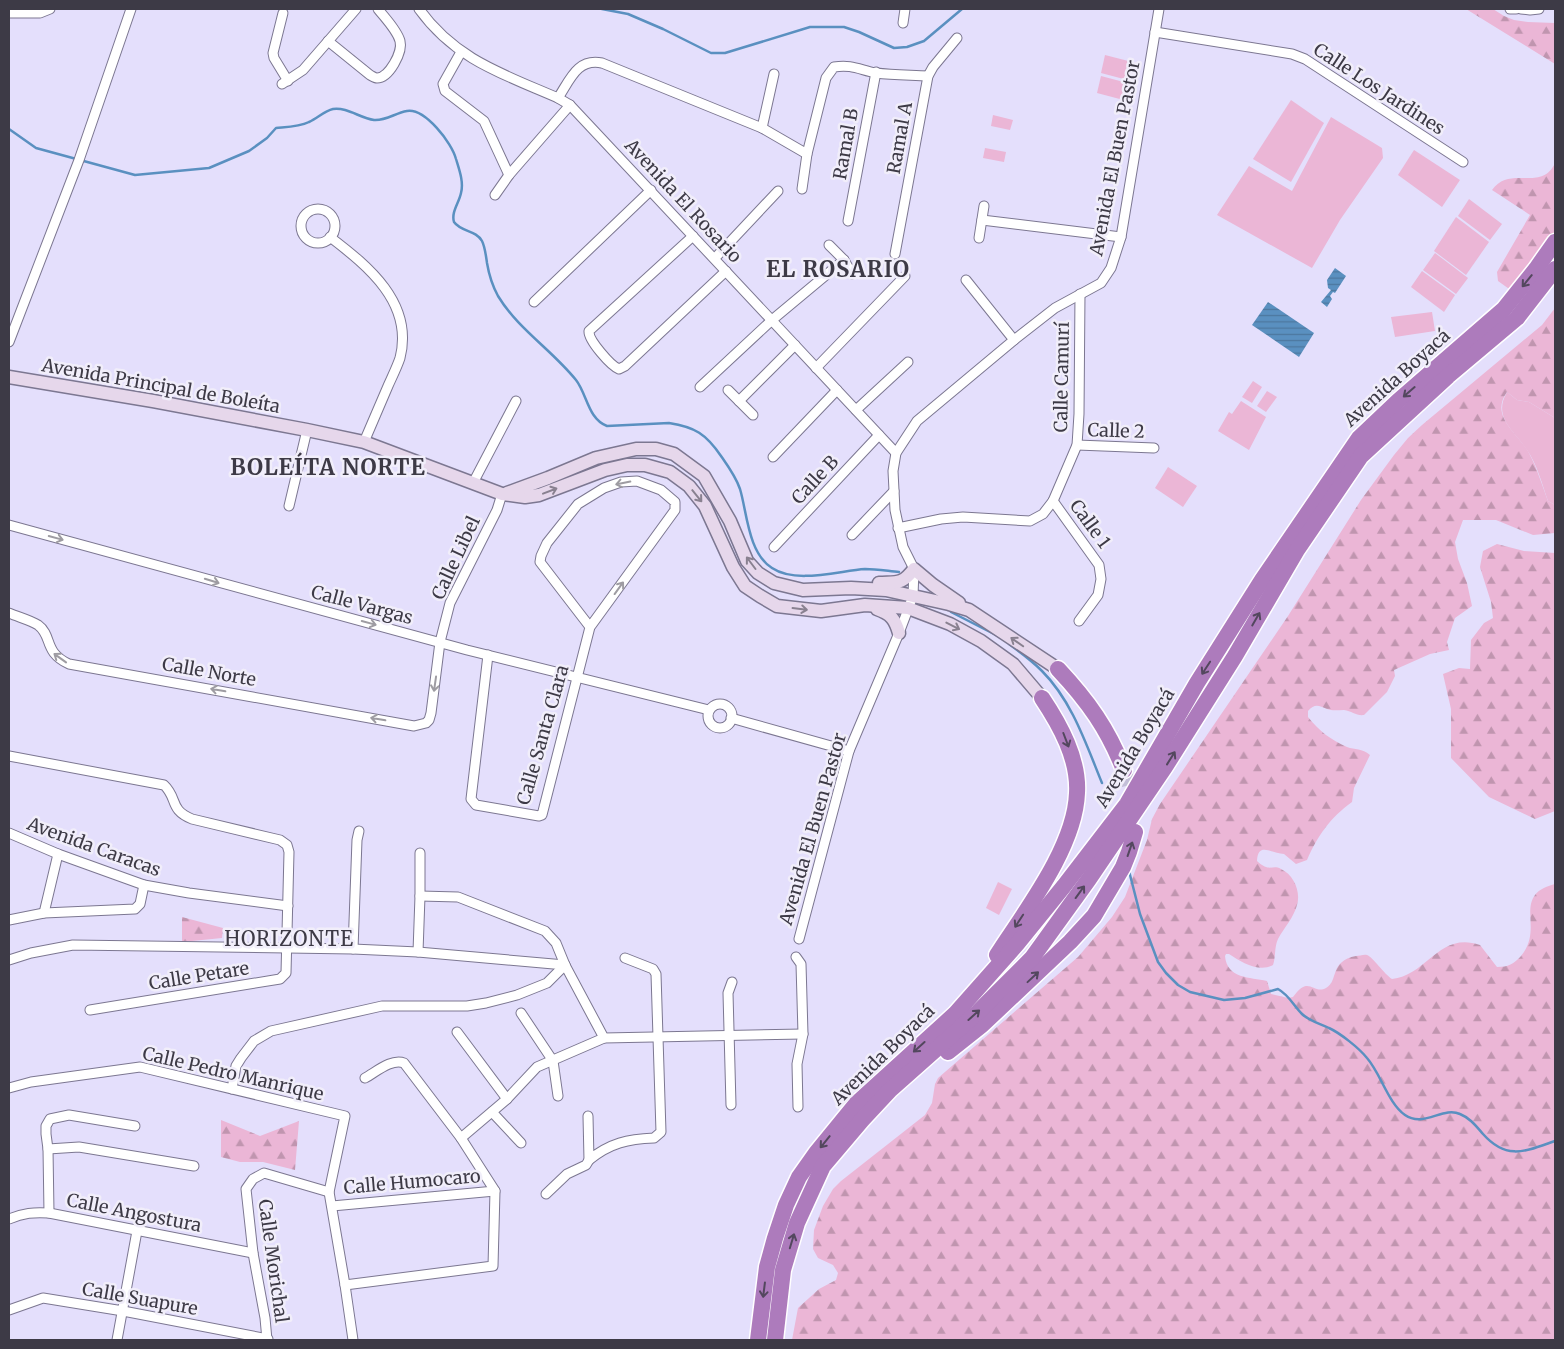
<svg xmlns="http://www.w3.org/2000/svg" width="1564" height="1349" font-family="Merriweather,serif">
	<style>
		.grass { fill: #ebb6d6 }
		.forest { fill: url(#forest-firs) }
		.water { fill: url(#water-rules) }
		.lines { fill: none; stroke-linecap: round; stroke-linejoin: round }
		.stream { stroke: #5a90c0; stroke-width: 2.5 }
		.highway-tunnel { stroke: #c3bed8; stroke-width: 16; stroke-dasharray: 16 8; stroke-linecap: butt }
		.street-casing { stroke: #7c7791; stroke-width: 11 }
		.secondary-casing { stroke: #7c7791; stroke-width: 15 }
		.highway-casing { stroke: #fff; stroke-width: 19 }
		.street { stroke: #fff; stroke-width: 9 }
		.secondary { stroke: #e6d7eb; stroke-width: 12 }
		.highway { stroke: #ad7bbc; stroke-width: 16 }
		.oneway { stroke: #53475e }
		.oneway2 { stroke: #9e9ca2 }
		.oneway3 { stroke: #898190 }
		.labels { text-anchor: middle; stroke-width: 5; stroke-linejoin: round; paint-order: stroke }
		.street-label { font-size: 18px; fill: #3d3a46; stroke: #f1eefa }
		.quarter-label { font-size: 20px; letter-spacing: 1px; fill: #3d3a46; stroke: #f1eefa }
		.district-label { font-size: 22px; font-weight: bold; letter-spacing: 1px; fill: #3d3a46; stroke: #f1eefa }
	</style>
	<defs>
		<pattern id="forest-firs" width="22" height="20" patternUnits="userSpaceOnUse" patternTransform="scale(1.25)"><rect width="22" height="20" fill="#ebb6d6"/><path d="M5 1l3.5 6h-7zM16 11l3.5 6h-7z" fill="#c095af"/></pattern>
		<pattern id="water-rules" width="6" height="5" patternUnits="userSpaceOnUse" patternTransform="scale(1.25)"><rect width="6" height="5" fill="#5a90c0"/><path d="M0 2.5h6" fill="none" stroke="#4c779e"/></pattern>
	</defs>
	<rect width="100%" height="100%" fill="#e4dffc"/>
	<g class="grass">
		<polygon points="1105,55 1140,64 1135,82 1101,73"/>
		<polygon points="1101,76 1135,85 1131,102 1097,93"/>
		<polygon points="1291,100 1324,123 1291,182 1253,159"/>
		<polygon points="993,115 1013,120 1010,130 991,126"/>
		<polygon points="1331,117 1382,148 1383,158 1340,220 1312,268 1217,215 1249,166 1292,191"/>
		<polygon points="985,148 1006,152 1004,162 983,158"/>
		<polygon points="1414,150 1460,180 1442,207 1398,175"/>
		<polygon points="1469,199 1502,224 1490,240 1458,216"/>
		<polygon points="1456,217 1489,242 1466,275 1434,251"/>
		<polygon points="1435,253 1468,278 1456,294 1423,270"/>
		<polygon points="1422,271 1455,295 1444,312 1411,287"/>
		<polygon points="1432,312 1435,331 1395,337 1391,317"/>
		<polygon points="1253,381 1262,387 1252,403 1242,397"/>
		<polygon points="1267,391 1277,397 1266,412 1257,406"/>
		<path d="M1507,392l10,8 12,2 26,16v87l-7,-4c-6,-17 -11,-37 -21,-51 -12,-19 -35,-32 -20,-58z"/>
		<polygon points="1241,401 1266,417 1249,450 1218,431 1229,412 1232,414"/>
		<polygon points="1168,467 1197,486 1183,507 1155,488"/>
		<polygon points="998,882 1012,889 999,915 986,908"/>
	</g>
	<g class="forest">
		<polygon points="1466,9 1493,9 1504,16 1514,20 1528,22 1555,23 1555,64"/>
		<path d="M1555,163v86l-43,42 -14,-10 -1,-9 33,-57 -38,-25c18,-26 49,3 63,-27z"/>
		<path d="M1555,308v110l-26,-16 -12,-2 -10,-8c-18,25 12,42 22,61 8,15 13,32 19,48l7,4v28l-22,2 -37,-15h-33l-8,22 3,17 9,24 5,23 -17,12 -8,24 2,8 -19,4 -36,16 1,6 -8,16 -23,23c-8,1 -12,-4 -20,-5 -6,0 -12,1 -17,-1 -8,-3 -12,-6 -19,2v6c11,14 23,23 39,30 8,3 15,1 23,8l-16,33 -2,14c-22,16 -34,33 -45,58l-11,4 -12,-10c-12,0 -26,-13 -27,7 13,12 15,3 24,8 13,6 20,23 16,36 -3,12 -13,23 -19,34 -4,9 -2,18 -5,26 -14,8 -32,-3 -44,-11h-3l-1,2c2,23 25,21 42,25l4,13 17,4 5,-1c16,-23 20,-2 33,-9 13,-7 3,-27 30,-32 3,0 8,-2 11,-1 6,2 17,19 25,24 36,-4 47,-48 88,-34l17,22c11,0 17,-3 24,-11 19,-23 2,-45 14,-61 4,-6 13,-9 20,-11v456h-763l6,-32 21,-19 17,-9 2,-7 -5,-8 -15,-7 -5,-9 1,-19 9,-24 10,-17 8,-8 84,-66 7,-12 3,-19 3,-6 140,-121 34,-40 13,-20 22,-57 5,-21 8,-15 128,-188 73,-116 33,-45 14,-17 14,-13 120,-100z"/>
		<polygon points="1497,544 1524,551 1555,553 1555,811 1535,819 1489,797 1451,758 1451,709 1443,674 1459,668 1470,669 1471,640 1484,623 1493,618 1491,602 1480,567 1483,551"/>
		<polygon points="182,917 223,928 222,938 182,942"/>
		<polygon points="221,1120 260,1136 299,1121 295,1170 263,1162 240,1162 221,1157"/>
	</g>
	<g class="water">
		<polygon points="1335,268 1346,276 1335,293 1333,292 1330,296 1332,299 1327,307 1321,302 1331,290 1328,288 1327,280"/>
		<polygon points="1268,302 1314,333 1299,357 1252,325"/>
	</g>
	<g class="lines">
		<g class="stream">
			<polyline points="602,9 628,14 663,29 711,53 725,53 810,27 844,27 859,32 894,48 907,47 924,41 962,9"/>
			<path d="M9,129l27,19 99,27 74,-7 40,-17 18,-13 9,-10c11,-1 23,-1 33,-6 9,-4 15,-11 24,-13 14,-2 27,9 41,11 12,1 21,-7 33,-9 18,-3 45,32 49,48 3,10 8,23 5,34 -2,10 -10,19 -7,29 7,10 22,8 28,19 3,6 4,15 5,22 2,12 5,22 11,33 20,33 54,54 78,84 11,14 12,39 31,46l62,-3c26,4 37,11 52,33 7,10 15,21 19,33 7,23 8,64 32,79 24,16 66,3 93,1 11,0 23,2 34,3"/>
			<polyline points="951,612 996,635"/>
			<path d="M1009,644c11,8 23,17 33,27 30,30 44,73 60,112"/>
			<path d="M1129,871l11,43 18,48 8,11 12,12 12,7 34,8 21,-2 33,-9c11,6 15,16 24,25 7,7 17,9 27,14 11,5 30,20 38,30 14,16 21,45 38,57 19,13 38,-9 55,-1 10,4 16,12 23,20 24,27 43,17 72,7"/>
		</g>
		<polyline class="highway-tunnel" points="1124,770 1133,808"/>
		<defs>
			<g id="street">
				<path d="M419,9c37,51 84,65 139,89l12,7 326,348"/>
				<polyline points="1510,9 1516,9"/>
				<polyline points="1521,9 1530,10 1539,9"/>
				<polyline points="9,13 40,13 50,9"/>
				<polyline points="283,13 273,53 274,58 288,81"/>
				<polyline points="903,23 905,9"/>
				<polyline points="1155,32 1292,54 1305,59 1463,162"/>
				<path d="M328,41l42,34c2,1 5,3 7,3 12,0 26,-26 23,-37 -3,-11 -15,-23 -22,-32"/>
				<polyline points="461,52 443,84 445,91 484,121 509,175"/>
				<polyline points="282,84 303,70 356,9"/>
				<path d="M558,98c12,-18 19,-40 44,-35l160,65 45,26 19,-76 8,-11c18,-3 26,3 42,6 17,2 35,2 52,3"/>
				<polyline points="762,128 774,74"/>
				<polyline points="802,189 807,154"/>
				<polyline points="495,195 509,175 570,105"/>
				<circle cx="318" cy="226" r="17"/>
				<polyline points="982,220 1121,237"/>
				<polyline points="848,221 876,72"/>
				<path d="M693,236l-104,95c-1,9 22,35 30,38l6,-3 101,-95"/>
				<path d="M330,237c38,29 84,66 70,121 -3,9 -8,19 -12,28 -8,19 -16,37 -24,56"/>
				<polyline points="979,238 984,206"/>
				<polyline points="829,245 844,260 852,274"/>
				<polyline points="895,254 928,76 933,67 957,38"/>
				<polyline points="715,258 778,191"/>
				<polyline points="966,280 1014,340"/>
				<polyline points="534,302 651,190"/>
				<polyline points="9,342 79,160 131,9"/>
				<polyline points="816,368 905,276"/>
				<polyline points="700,387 772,320 844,260"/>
				<polyline points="728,390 753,415"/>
				<polyline points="739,401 795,345"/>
				<polyline points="856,410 908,362"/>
				<polyline points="1077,445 1154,448"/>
				<polyline points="773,457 837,390"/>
				<polyline points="473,483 516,401"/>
				<polyline points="1053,501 1099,565 1101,579 1098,595 1079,621"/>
				<polyline points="289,506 307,430"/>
				<polyline points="9,525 467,650 709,710"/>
				<polyline points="898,528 941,519 963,517 1030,521 1043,514 1053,501 1077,445 1079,414 1080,294"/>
				<polyline points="852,535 894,491"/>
				<polyline points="774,547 879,435"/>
				<path d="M9,613c9,4 21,7 29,12 15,11 5,27 31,39l345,62 12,-3 3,-3 2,-7 9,-71 10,-39 47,-93 5,-16"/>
				<polyline points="488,655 471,799 476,805 539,816 542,815 590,627 675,510 675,502 661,490 637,481 621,482 604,488 578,504 547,543 541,556 540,562 590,627"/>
				<circle cx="720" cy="716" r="12"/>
				<polyline points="731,718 849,751"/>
				<path d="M9,756l155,29c14,13 5,25 28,34l88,21 7,5 2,7 -3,121 -6,6 -190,31"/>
				<polyline points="9,833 58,854 144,885 189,893 288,906"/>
				<polyline points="420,896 458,897 545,931 556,943 565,965 604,1038 803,1034"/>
				<polyline points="44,913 58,854"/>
				<polyline points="9,920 44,913 135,909 140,904 144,885"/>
				<polyline points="799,939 849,751 899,633 913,596 914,569 903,547 895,510 893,471 896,453 917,421 1014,340 1055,308 1101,283 1111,268 1121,237 1159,9"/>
				<polyline points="353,949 357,840 359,831"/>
				<polyline points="418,952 420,896 420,853"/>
				<polyline points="796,957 801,964 803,1034 797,1064 798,1107"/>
				<polyline points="9,960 31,953 73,945 353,949 418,952 565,965"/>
				<polyline points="521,1013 553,1061 558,1096"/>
				<polyline points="457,1032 507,1099"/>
				<polyline points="9,1088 31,1082 140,1067 345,1116 329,1192 345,1285 353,1340"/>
				<polyline points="232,1089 236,1066 241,1058 254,1041 271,1031 382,1006 467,1006 486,1003 517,995 547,983 565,965"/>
				<polyline points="731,1105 728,993 732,982"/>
				<polyline points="492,1112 521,1143"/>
				<path d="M588,1116l1,44c21,-17 39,-21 65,-22l7,-6 -5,-158 -3,-5 -28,-11"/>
				<polyline points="461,1138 507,1099 537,1067 604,1038"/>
				<polyline points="48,1149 79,1147 194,1166"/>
				<polyline points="546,1194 567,1174 586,1165 589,1160"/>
				<polyline points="332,1206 495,1191"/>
				<polyline points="49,1213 48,1149 46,1134 46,1126 50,1119 69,1115 135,1126"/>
				<path d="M9,1219c14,-6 25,-7 40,-6l204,40"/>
				<path d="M345,1285l148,-19 2,-75 -34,-53 -57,-75c-12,-5 -28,9 -39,15"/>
				<polyline points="9,1310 43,1298 123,1311 268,1339"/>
				<polyline points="117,1340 137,1231"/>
				<polyline points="267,1340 265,1318 253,1253 246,1189 253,1179 264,1173 329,1192"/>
			</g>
			<g id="secondary">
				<polyline points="9,377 153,401 307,430 364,442 502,494 525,497 539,495 605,470 627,465 645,465 670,472 689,486 705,506 733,567 745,586 760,596 777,606 821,611 865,605 908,608 950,624 981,641 1013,664 1042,698"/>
				<polyline points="507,493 548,478 596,458 636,449 656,449 674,454 704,476 730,521 747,561 758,573 774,583 803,590 851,588 886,590 949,604 969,610 1058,669"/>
				<path d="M879,583c18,-1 23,2 35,-14l19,16 26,18"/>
				<path d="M877,609c14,5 18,10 22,24"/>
			</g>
			<g id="highway">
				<path d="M1058,669c30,32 50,60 66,101"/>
				<path d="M997,955c29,-45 78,-108 80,-162 2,-34 -17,-68 -35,-95"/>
				<polyline points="948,1052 982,1025 1070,942 1094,916 1123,867 1129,852 1135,832"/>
				<polyline points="758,1340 767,1267 775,1238 786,1205 799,1177 816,1153 856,1104 955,1014 1017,944 1064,886 1127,804 1197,683 1262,580 1359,438 1398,401 1504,309 1536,269 1555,242"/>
				<polyline points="775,1340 783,1270 797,1223 823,1166 862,1120 890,1090 978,1012 1032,958 1089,879 1165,767 1235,656 1297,550 1361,456 1448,376 1517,318 1555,269"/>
			</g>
		</defs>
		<use href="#street" class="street-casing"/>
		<use href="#secondary" class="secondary-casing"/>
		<use href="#highway" class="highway-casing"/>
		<use href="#street" class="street"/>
		<use href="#secondary" class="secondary"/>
		<use href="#highway" class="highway"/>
	</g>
	<defs><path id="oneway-shaft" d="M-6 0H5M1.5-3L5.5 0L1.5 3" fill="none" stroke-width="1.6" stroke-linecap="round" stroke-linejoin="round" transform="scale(1.25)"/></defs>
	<g class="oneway">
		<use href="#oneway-shaft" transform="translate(1527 281) rotate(129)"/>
		<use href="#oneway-shaft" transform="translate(1409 392) rotate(139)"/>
		<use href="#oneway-shaft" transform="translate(1256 619) rotate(-60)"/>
		<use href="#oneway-shaft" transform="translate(1206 668) rotate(123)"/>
		<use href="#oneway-shaft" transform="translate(1066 740) rotate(69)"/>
		<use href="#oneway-shaft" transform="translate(1171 758) rotate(-58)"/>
		<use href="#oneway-shaft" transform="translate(1130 849) rotate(-71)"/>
		<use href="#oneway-shaft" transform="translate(1080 892) rotate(-54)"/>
		<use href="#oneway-shaft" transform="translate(1019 921) rotate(123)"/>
		<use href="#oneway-shaft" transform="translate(1033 977) rotate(-43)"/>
		<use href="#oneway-shaft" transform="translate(974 1015) rotate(-42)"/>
		<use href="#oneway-shaft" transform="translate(919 1047) rotate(138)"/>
		<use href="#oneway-shaft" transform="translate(825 1142) rotate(129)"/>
		<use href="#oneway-shaft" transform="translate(792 1241) rotate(-73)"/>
		<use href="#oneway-shaft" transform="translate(764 1290) rotate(97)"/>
	</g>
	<g class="oneway2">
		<use href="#oneway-shaft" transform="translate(623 483) rotate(169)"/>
		<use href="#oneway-shaft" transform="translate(56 538) rotate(15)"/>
		<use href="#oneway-shaft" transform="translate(212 581) rotate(17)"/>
		<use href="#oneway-shaft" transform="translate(619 588) rotate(-54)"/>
		<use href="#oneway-shaft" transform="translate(369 623) rotate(15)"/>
		<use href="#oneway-shaft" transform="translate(60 658) rotate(-144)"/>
		<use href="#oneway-shaft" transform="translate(435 684) rotate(98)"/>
		<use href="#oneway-shaft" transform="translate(218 690) rotate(-170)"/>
		<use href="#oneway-shaft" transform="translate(378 719) rotate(-170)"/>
	</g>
	<g class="oneway3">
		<use href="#oneway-shaft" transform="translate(550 491) rotate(-21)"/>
		<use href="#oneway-shaft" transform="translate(697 496) rotate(51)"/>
		<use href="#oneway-shaft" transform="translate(751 563) rotate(-127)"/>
		<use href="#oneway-shaft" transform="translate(800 609) rotate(7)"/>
		<use href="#oneway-shaft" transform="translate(953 626) rotate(27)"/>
		<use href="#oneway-shaft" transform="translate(1017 642) rotate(-145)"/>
	</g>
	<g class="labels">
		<g class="street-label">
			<text transform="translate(1379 89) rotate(33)" y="6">Calle Los Jardines</text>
			<text transform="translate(900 138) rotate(-80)" y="6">Ramal A</text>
			<text transform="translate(846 144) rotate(-80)" y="6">Ramal B</text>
			<text transform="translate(1115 158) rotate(-79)" y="6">Avenida El Buen Pastor</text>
			<text transform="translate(683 201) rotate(47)" y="6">Avenida El Rosario</text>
			<text transform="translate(1062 377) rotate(-89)" y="6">Calle Camurí</text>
			<text transform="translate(1397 378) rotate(-42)" y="6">Avenida Boyacá</text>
			<text transform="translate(161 386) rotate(10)" y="6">Avenida Principal de Boleíta</text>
			<text transform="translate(1116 431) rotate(2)" y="6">Calle 2</text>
			<text transform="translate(815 480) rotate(-47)" y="6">Calle B</text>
			<text transform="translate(1090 524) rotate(54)" y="6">Calle 1</text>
			<text transform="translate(456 558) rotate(-65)" y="6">Calle Libel</text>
			<text transform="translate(362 605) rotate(15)" y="6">Calle Vargas</text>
			<text transform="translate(209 672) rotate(10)" y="6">Calle Norte</text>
			<text transform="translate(543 735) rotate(-74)" y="6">Calle Santa Clara</text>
			<text transform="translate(1135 748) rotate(-59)" y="6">Avenida Boyacá</text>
			<text transform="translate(813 829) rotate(-74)" y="6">Avenida El Buen Pastor</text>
			<text transform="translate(94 847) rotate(20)" y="6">Avenida Caracas</text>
			<text transform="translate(199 976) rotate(-9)" y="6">Calle Petare</text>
			<text transform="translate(883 1055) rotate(-44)" y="6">Avenida Boyacá</text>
			<text transform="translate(233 1074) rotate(13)" y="6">Calle Pedro Manrique</text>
			<text transform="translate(412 1182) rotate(-5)" y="6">Calle Humocaro</text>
			<text transform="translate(134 1213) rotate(11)" y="6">Calle Angostura</text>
			<text transform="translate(273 1261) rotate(82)" y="6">Calle Morichal</text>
			<text transform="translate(140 1299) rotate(10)" y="6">Calle Suapure</text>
		</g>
		<g class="quarter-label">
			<text x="289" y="946">HORIZONTE</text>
		</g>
		<g class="district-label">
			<text x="838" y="277">EL ROSARIO</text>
			<text x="328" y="475">BOLEÍTA NORTE</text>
		</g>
	</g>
	<rect width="1564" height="1349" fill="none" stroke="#3d3a46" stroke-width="20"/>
</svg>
